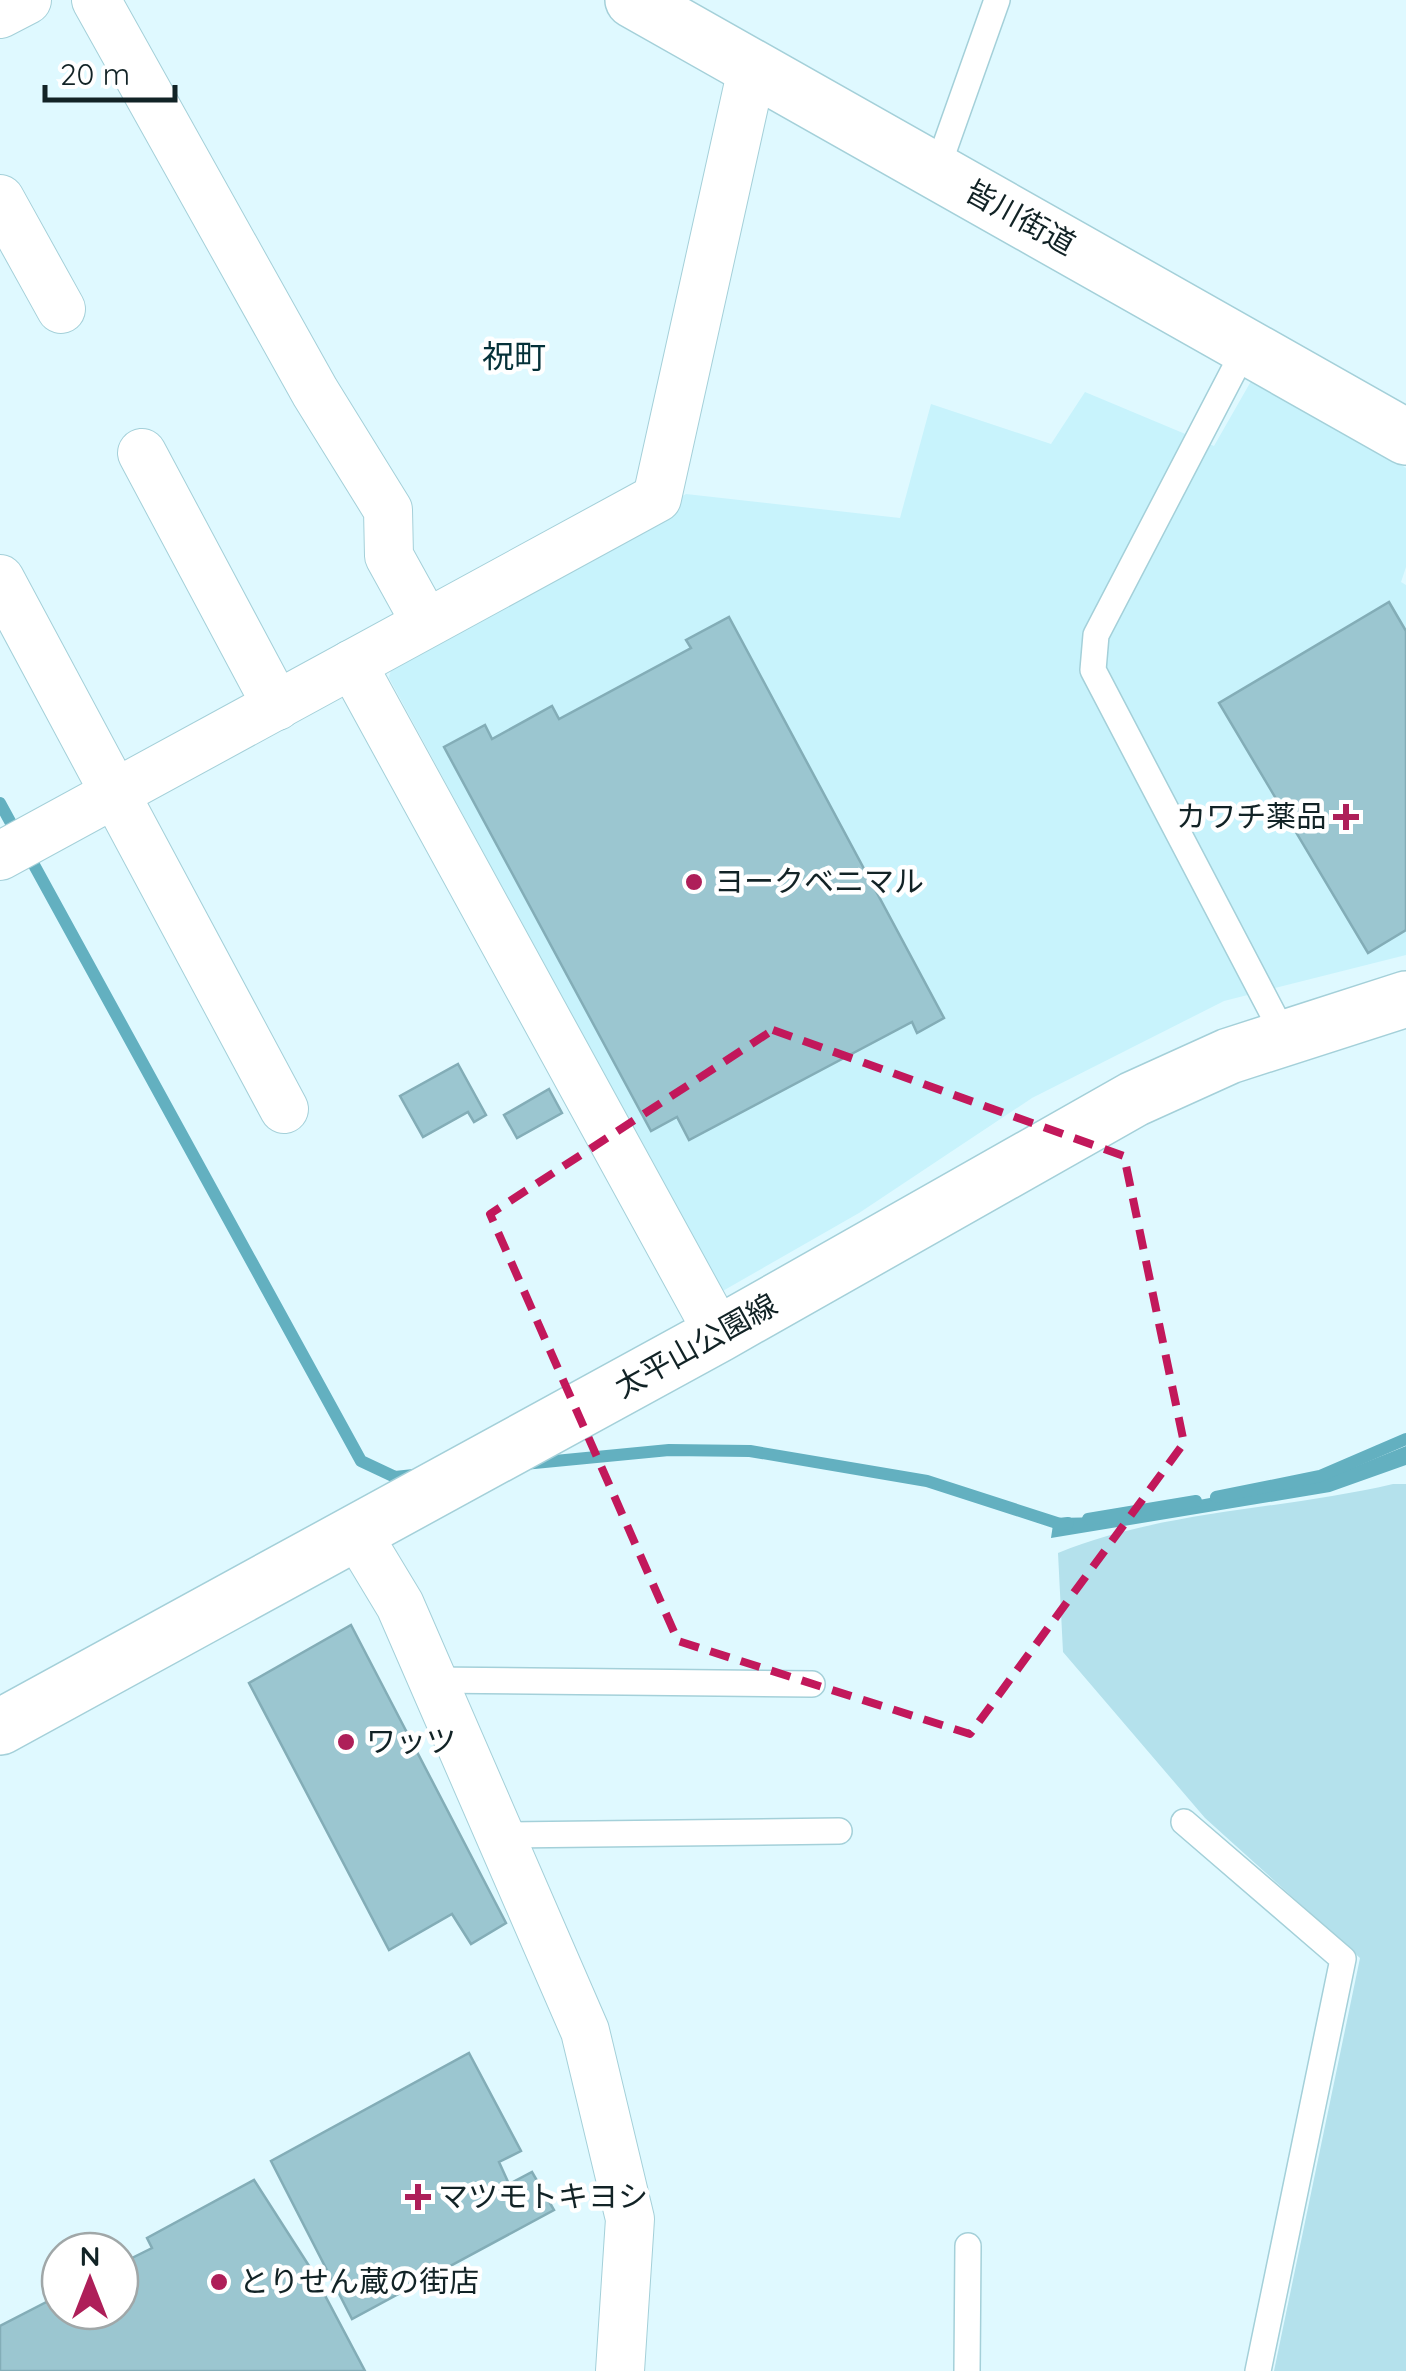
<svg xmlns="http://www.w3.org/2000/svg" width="1406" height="2371" font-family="Quicksand,'Noto Sans JP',sans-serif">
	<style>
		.built { fill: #c8f3fc }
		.green { fill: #b4e1ec }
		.water { fill: #63b0c0 }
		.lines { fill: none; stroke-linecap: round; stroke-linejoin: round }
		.stream { stroke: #63b0c0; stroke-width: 12 }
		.building { fill: #9bc6d0; stroke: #83adb7; stroke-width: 2.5 }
		.lane-casing { stroke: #a4d0d9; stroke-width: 28 }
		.street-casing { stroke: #a4d0d9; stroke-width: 50 }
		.secondary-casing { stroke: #a4d0d9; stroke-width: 58 }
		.primary-casing { stroke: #a4d0d9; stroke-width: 58 }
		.lane { stroke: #fff; stroke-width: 25 }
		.street { stroke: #fff; stroke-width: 48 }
		.secondary { stroke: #fff; stroke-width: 55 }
		.primary { stroke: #fff; stroke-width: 55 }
		.marked { fill: none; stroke: #c2185b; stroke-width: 8; stroke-dasharray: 20 12; stroke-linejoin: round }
		.poi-dot { fill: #ae1f59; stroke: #fff; stroke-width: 4 }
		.labels { text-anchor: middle; stroke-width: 9; stroke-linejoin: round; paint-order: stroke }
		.street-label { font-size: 30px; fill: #122326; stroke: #fff }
		.poi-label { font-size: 30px; fill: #122326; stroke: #fff; text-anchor: start }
		.neighbourhood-label { font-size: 32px; fill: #053139; stroke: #fff }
	</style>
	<rect width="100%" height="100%" fill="#dff9ff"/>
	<polygon class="built" points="1254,376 1406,468 1406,567 1401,582 1406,585 1406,955 1224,1001 1032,1098 859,1213 721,1292 389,678 393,661 686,494 900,518 931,404 1051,444 1085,392 1214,446"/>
	<path class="green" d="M1393,1484h13v887h-132l86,-413 -155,-140 -142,-166 -5,-99c105,-43 225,-43 335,-69z"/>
	<polygon class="water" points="1406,1446 1406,1465 1330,1492 1051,1538 1054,1518 1109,1517 1337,1474"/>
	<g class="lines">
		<g class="stream">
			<polyline points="0,803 18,836"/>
			<polyline points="28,854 361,1461 395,1477 414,1475"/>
			<polyline points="524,1464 669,1450 750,1451 927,1481 1060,1524 1068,1523"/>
			<polyline points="1216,1497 1320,1476 1406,1439"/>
			<polyline points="1088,1519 1196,1501"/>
		</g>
	</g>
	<g class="building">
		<polygon points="1389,602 1406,631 1406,930 1368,953 1219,703"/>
		<polygon points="729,617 944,1018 917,1033 912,1022 689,1140 677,1117 651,1131 444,747 485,725 492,739 552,706 559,719 691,648 686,640"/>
		<polygon points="458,1064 486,1115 474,1122 468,1112 423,1137 400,1096"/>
		<polygon points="549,1089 562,1113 517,1138 504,1115"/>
		<polygon points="351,1625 506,1923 471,1944 452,1914 389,1950 249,1683"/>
		<polygon points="469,2053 521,2151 499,2162 509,2184 532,2172 554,2210 352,2319 271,2161"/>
		<polygon points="254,2180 311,2269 365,2371 0,2371 0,2326 60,2295 60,2311 120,2311 120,2264 152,2248 147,2238"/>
	</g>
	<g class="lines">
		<defs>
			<g id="lane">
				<polyline points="936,172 997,0"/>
				<polyline points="1247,345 1096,635 1093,670 1284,1035"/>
				<polyline points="431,1680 812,1684"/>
				<polyline points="1184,1822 1343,1959 1258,2371"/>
				<polyline points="499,1835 839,1831"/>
				<polyline points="967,2371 968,2246"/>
			</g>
			<g id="street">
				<polyline points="96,0 315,392 388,510 389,556 426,623"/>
				<polyline points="0,14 27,0"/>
				<polyline points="0,199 61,309"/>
				<polyline points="142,453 277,706"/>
				<polyline points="0,579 284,1109"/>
				<polyline points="352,664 719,1334"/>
				<polyline points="0,856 657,498 752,69"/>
				<polyline points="356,1532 400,1605 585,2031 630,2219 620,2371"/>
			</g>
			<polyline id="secondary" points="0,1727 719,1334 1134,1099 1229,1056 1406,999"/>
			<polyline id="primary" points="633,0 1406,437"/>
		</defs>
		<use href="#lane" class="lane-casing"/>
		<use href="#street" class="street-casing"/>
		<use href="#secondary" class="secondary-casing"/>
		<use href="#primary" class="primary-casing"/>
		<use href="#lane" class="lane"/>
		<use href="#street" class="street"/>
		<use href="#secondary" class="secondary"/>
		<use href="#primary" class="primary"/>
	</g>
	<path class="marked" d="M773,1030l351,126 60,287 -214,291 -292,-93 -188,-427z"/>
	<g class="poi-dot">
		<path d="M1341 802h10v10h10v10h-10v10h-10v-10h-10v-10h10z"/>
		<circle cx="694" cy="882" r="10"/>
		<circle cx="346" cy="1742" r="10"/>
		<path d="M413 2182h10v10h10v10h-10v10h-10v-10h-10v-10h10z"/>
		<circle cx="219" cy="2282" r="10"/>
	</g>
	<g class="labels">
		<g class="street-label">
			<text transform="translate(1020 218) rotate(29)" y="10">皆川街道</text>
			<text transform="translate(696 1346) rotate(-29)" y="10">太平山公園線</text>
		</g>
		<g class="poi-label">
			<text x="1326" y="827" text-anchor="end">カワチ薬品</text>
			<text x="714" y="892">ヨークベニマル</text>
			<text x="366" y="1752">ワッツ</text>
			<text x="438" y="2207">マツモトキヨシ</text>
			<text x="239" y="2292">とりせん蔵の街店</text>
		</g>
		<g class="neighbourhood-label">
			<text x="514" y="368">祝町</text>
		</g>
	</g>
	<g transform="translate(90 2281)"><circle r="48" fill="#ffffff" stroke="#a0a7a8" stroke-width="2.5"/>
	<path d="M0-8L18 38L0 25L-18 38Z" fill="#ae1f59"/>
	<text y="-15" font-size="28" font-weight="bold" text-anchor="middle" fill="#122326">N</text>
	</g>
	<path d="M45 85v15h130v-15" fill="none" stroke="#122326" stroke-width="5"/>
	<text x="60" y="85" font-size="30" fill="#122326" stroke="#ffffff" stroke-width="8" paint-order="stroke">20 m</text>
</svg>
